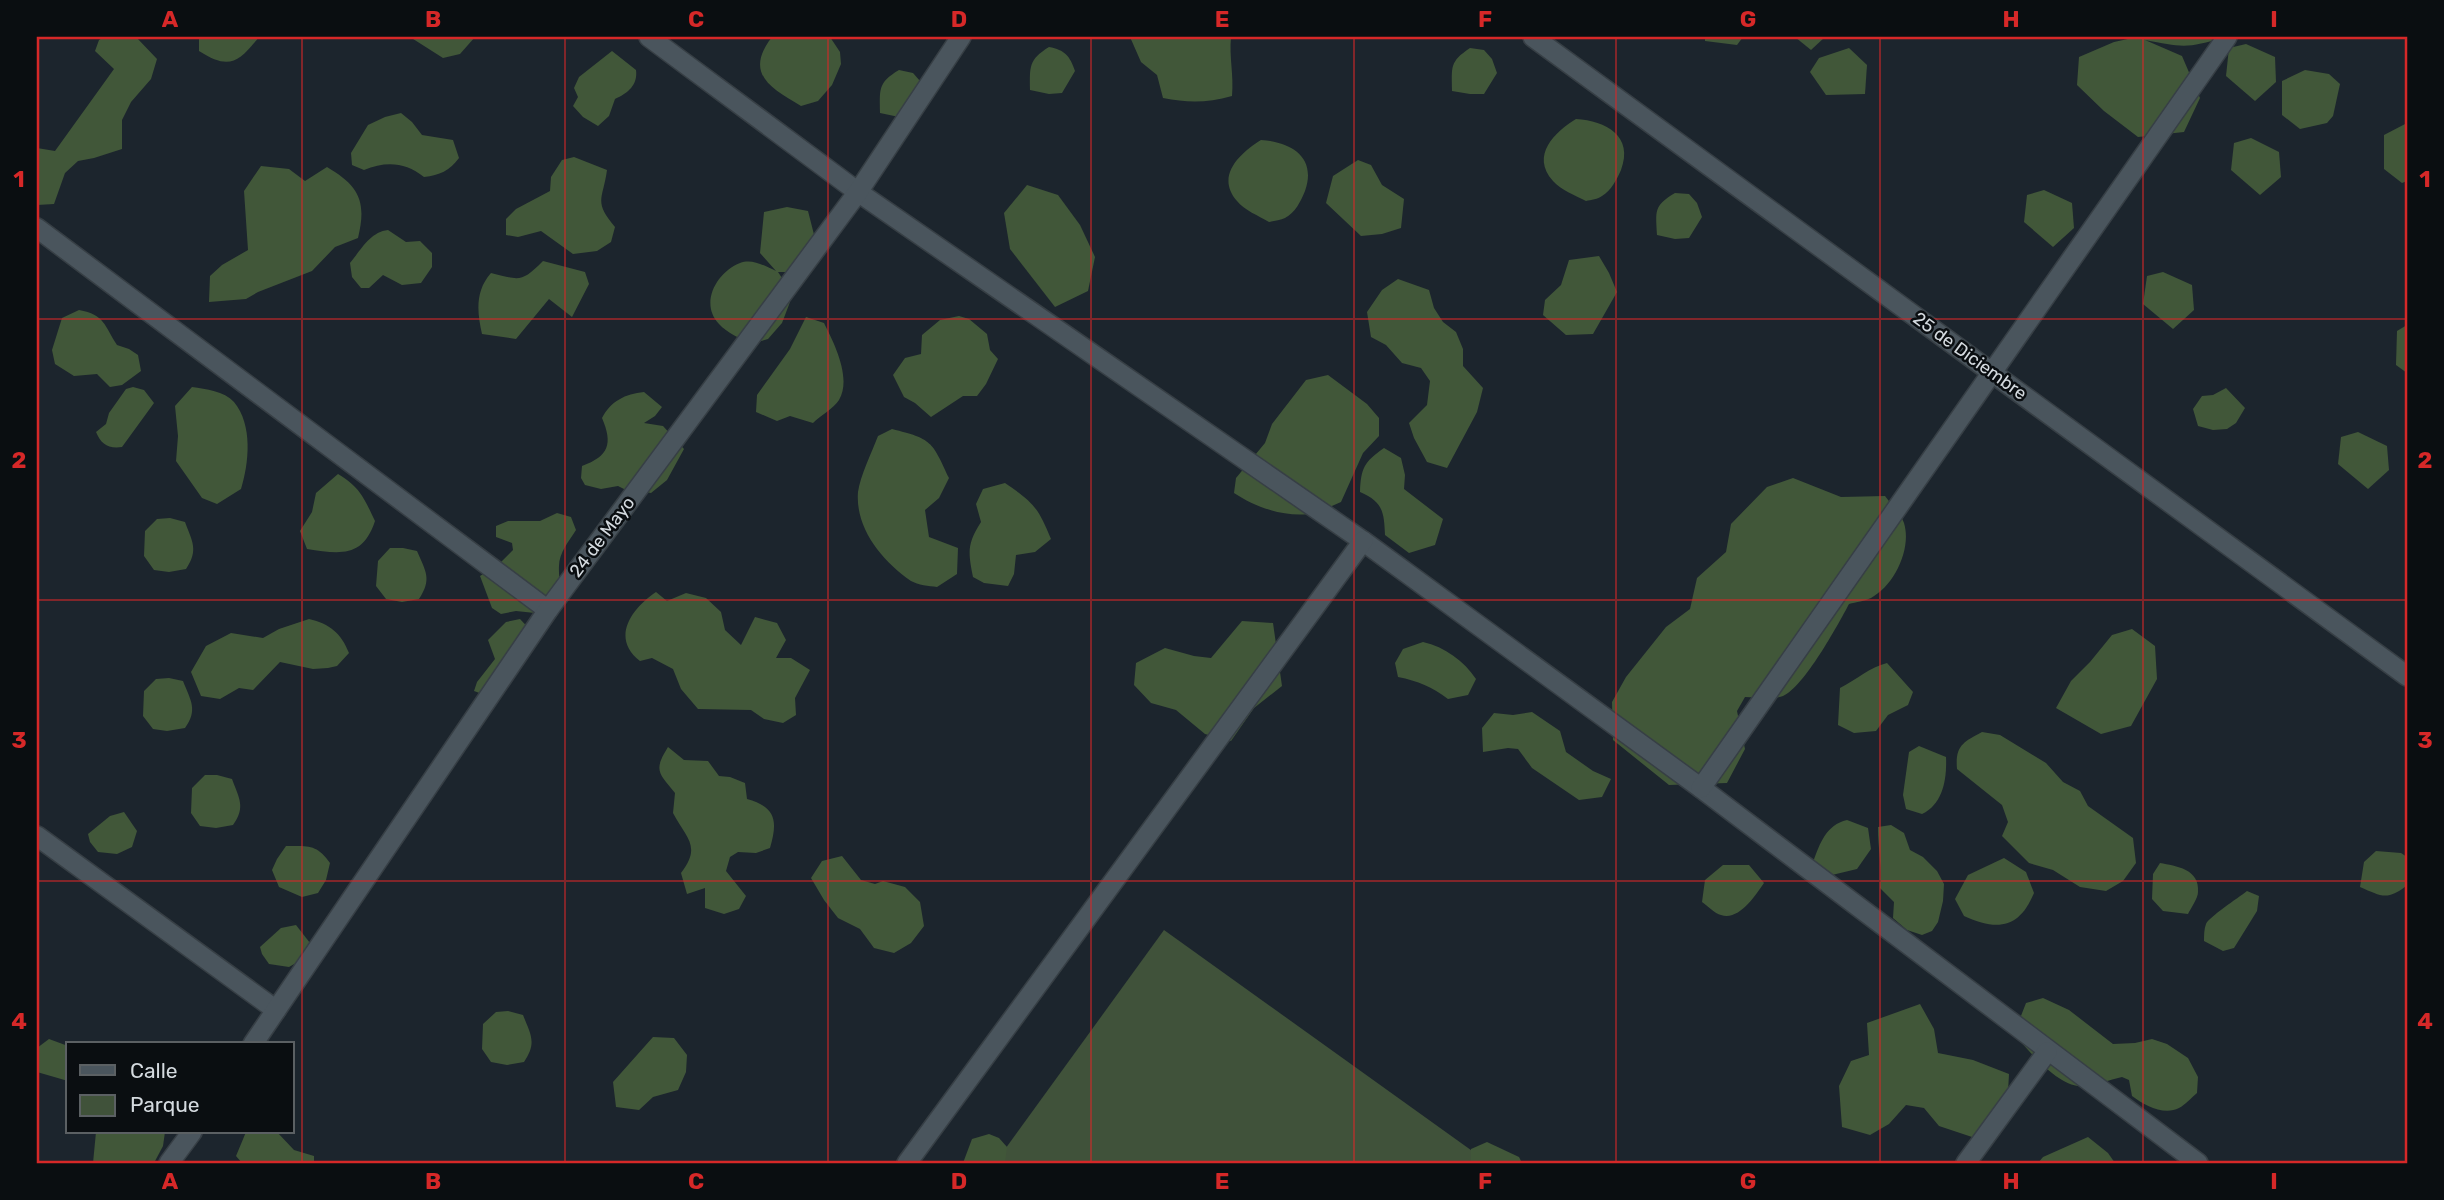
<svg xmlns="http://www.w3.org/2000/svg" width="2444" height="1200" font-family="Rubik,sans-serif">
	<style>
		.green { fill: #40523a }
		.forest { fill: #415739 }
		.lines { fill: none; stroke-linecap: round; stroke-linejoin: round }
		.minor-casing { stroke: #373f45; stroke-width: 22 }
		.minor { stroke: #4a555d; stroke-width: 19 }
		.grid { fill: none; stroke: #d62828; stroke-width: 2; stroke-opacity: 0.55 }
		.labels { text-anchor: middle; stroke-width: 5; stroke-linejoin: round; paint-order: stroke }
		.street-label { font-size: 18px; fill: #d4dadf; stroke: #0a0e11 }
		.neatline { fill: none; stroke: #d62828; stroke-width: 2.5 }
		.grid-label { font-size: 23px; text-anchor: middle; font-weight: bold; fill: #d62828 }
	</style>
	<rect width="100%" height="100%" fill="#1c252d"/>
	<polygon class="green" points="1164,930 1489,1163 995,1163"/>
	<g class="forest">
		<polygon points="104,37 136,37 157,59 151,79 131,102 122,120 122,149 94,158 78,161 65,173 54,204 37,205 37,148 55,151 114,69 95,51 99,40"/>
		<path d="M199,37h60c-21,26 -30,33 -60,14z"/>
		<polygon points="410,37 475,37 460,54 443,58"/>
		<path d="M772,37h58l10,15 1,12 -9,21 -14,16 -17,5c-31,-18 -57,-33 -29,-69z"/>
		<path d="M1130,37h101c-2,20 3,38 1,59 -25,7 -44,7 -69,2l-6,-23 -16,-13z"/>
		<polygon points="1705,37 1743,37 1737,45 1705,41"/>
		<polygon points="1795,37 1825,37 1811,50"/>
		<path d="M2137,37h87c-36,12 -43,10 -79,3l37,16 18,42 -16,34 -46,5 -34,-26 -27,-26 2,-28 35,-15z"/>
		<polygon points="2246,44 2275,57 2276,82 2255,101 2226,76 2229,48"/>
		<path d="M1049,47c16,3 21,9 26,24l-13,22 -13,1 -19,-4c0,-23 -2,-30 19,-43z"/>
		<path d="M1470,48l14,2 8,9 5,14 -13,21h-14l-18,-3c0,-24 -3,-29 18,-43z"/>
		<polygon points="1849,48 1867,65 1865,94 1826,95 1810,72 1819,58"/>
		<path d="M612,51l24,19c2,15 -8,23 -21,29l-6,17 -11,10 -15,-9 -10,-11 5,-9 -4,-9 5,-11z"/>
		<path d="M899,70l14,3 7,8 -21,36 -19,-4c0,-23 -3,-30 19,-43z"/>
		<polygon points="2305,70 2329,74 2340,84 2333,116 2327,123 2300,129 2282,115 2282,81"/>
		<path d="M401,113l11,9 10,13 31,5 6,18c-10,13 -19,17 -35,19 -19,-15 -38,-16 -60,-7l-12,-5 -1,-12 17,-28 17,-8z"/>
		<path d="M1576,119c30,2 58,17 45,51 -4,9 -10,21 -19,26 -4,3 -11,4 -16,5 -10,-5 -25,-11 -33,-20 -23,-26 2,-49 23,-62z"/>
		<polygon points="2407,123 2407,181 2402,183 2384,169 2384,135"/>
		<polygon points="2251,138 2279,152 2281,177 2260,195 2231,170 2234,143"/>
		<path d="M1261,140c30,2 56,17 44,51 -4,10 -10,22 -20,27 -4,2 -11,3 -16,4 -10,-6 -25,-12 -32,-21 -22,-25 3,-48 24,-61z"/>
		<path d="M574,157l33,13c-4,30 -14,31 8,57l-4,15 -14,9 -24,3 -32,-23 -23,6 -12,-2v-16l10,-10 34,-18 1,-14 11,-17z"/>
		<polygon points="1358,160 1371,165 1382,185 1404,199 1401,228 1382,234 1361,236 1326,203 1333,176"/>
		<path d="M261,166l28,3 16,12 22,-14c32,19 40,34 31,71l-23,9 -23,24 -54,21 -12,7 -37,3 1,-26 12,-11 26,-15 -4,-59z"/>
		<polygon points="1027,185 1058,195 1080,225 1095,257 1088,291 1055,307 1010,249 1004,213"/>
		<polygon points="2044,190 2072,203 2074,228 2053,247 2024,222 2027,195"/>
		<path d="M1675,193l14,1 8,9 5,14 -13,21 -14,1 -18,-4c-1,-24 -4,-29 18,-42z"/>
		<path d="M787,207l21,4 12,47 -11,14h-31l12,18v12l-8,21 -14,16 -17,5c-11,-6 -24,-11 -32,-20 -20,-21 -2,-52 21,-61 12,-5 25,3 36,8l-16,-18 4,-41z"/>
		<path d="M388,230l18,12 14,-1 12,12v14l-11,16 -19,2 -19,-10 -14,13h-8l-9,-11 -2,-14c11,-13 20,-31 38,-33z"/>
		<polygon points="1599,256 1609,273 1617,292 1593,334 1566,335 1543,315 1545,300 1561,285 1569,260"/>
		<path d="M543,261l42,11 4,12 -17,33 -23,-18 -33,40 -34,-5c-5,-22 -7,-43 9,-61 29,7 30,10 52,-12z"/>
		<polygon points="2163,272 2192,285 2194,310 2173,329 2143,304 2147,276"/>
		<polygon points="1398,279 1429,290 1434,308 1443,322 1456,332 1463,349 1463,366 1483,388 1477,412 1447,468 1427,462 1414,438 1409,423 1427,405 1430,381 1421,368 1402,363 1386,345 1371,337 1367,312 1382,290"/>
		<path d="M79,310c26,5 25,15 38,35l12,4 9,6 3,16 -19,14 -12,2 -13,-13 -23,2 -19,-12 -3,-14 10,-32z"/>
		<polygon points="959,316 969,319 987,334 990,350 998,359 986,384 977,396 963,396 931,417 915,403 904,397 893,375 905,358 921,354 922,335 940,320"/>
		<path d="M806,317l18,6c10,20 28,55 15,77 -5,8 -19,16 -26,23l-23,-7 -13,5 -21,-9 1,-17 33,-46z"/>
		<polygon points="2407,325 2407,373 2396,365 2397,331"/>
		<path d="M1328,375l39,29 12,14v18l-16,17 -22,49c-10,4 -21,10 -32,12 -26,3 -54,-7 -75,-21l2,-15 29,-35 7,-19 34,-44z"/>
		<path d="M133,387l11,3 10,13 -32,44c-14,2 -21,-3 -26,-15l10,-8 3,-11 17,-24z"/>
		<path d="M192,387c14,2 32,4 42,15 19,23 15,61 7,87l-24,15 -15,-6 -26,-37 2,-25 -3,-30z"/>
		<polygon points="2226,388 2245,408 2236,423 2227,429 2213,430 2198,426 2193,409 2202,396 2213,395"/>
		<path d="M644,392l18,15 -7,9 -11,7 19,3 21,23 -17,31 -16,13 -27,-4 -6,-3 -17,3 -16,-4 -4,-7 1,-12c27,-10 31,-22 20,-48 9,-17 23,-24 42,-26z"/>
		<path d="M892,429c40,10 40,12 57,49l-10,20 -14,12 4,27 29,11 -1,26 -20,13c-8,-1 -19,-2 -26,-6 -29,-20 -56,-53 -53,-89 2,-16 14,-40 20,-56z"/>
		<polygon points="2358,432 2387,446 2389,470 2368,489 2338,464 2341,437"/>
		<path d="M1384,448l17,10 4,17 -1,14 39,30 -8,26 -26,8 -24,-18c-1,-23 -2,-33 -25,-43 1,-24 4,-30 24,-44z"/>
		<path d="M338,474c22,13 26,24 37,47 -12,37 -35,33 -68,28l-7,-18 12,-19 4,-19z"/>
		<path d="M1793,478l48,19 44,-1c5,7 16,18 19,27 8,26 -10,63 -33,75 -6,3 -15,4 -22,6 -11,21 -45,83 -66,92 -10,4 -27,1 -38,1l-8,14 8,38 -18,34 -58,2 -56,-45 -1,-38 14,-25 40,-50 24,-18 7,-31 29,-26 5,-28 36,-37z"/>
		<path d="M1005,483c28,19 33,24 46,56l-16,13 -19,3 -2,19 -6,12 -24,-3 -11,-6c-5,-25 -6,-33 8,-55l-5,-18 7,-15z"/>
		<path d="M557,513l14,4 5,13c-7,11 -17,23 -17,36 -1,22 8,28 -5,49l-38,-4 -15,3 -9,-6 -12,-32 19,-12 14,-14 -1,-7 -16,-6v-11l12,-5h32z"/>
		<path d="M170,518l15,4c7,19 14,28 1,47l-17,3 -15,-2 -10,-14 1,-25 12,-12z"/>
		<path d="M390,548h13l14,3c9,21 15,28 2,48l-17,3 -16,-3 -10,-13 2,-25z"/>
		<path d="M656,592l11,9 19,-8 20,5 15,14 4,18 16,15 14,-28 22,6 9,17 -10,18h15l19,12 -15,28 1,17 -13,8 -19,-4 -13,-9 -53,-1 -17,-20 -8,-20 -21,-11 -12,3c-30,-23 -8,-53 16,-69z"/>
		<path d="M309,619c21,5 32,14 40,34l-12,13 -9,2 -15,1 -33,-7 -27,28 -14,-2 -19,11 -19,-3 -10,-24 15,-26 25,-13 32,5 16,-9z"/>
		<polygon points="520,619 537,637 496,699 474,691 477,682 495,659 488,640 506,622"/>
		<polygon points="1242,621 1273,623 1282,686 1254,708 1231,741 1205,734 1176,710 1151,703 1134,685 1136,663 1165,648 1194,656 1211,658"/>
		<polygon points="2132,629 2155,646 2157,679 2131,726 2101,734 2056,708 2071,681 2090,662 2112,635"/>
		<path d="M1423,642c22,5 41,19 53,37l-8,16 -20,4c-16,-12 -30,-18 -50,-22l-3,-14 8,-14z"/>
		<path d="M1887,663l26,29 -5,13 -20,10 -12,16 -22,2 -16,-8 2,-37c16,-8 30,-21 47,-25z"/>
		<path d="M169,678l14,3c8,20 15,29 2,47l-18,3 -14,-2 -10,-13 1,-25 12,-12z"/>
		<polygon points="1532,712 1560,731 1566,752 1593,771 1611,779 1602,797 1579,800 1532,768 1518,749 1508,748 1483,752 1482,728 1494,713 1513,715"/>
		<path d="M1982,732l18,3 46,28 17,19 17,9 8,15 45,32 3,25 -13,18 -17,10 -26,-4 -27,-17 -24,-7 -27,-27 6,-14 -6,-17 -45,-36c-2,-23 6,-27 25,-37z"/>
		<path d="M1919,746l27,11c1,22 -3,47 -24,57l-16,-5 -3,-14 6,-43z"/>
		<path d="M668,747l16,13 24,1 11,15 11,1 15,6 2,16c29,8 31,22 23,49l-14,5 -18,-1 -8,5 -4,14 20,25 -7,13 -15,5 -19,-6v-20l-18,6 -6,-21c21,-27 5,-35 -8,-60l2,-20c-16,-20 -22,-22 -7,-46z"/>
		<path d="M205,775h12l15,4c7,19 14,28 1,46l-17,3 -16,-2 -9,-13 1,-25z"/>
		<polygon points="124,812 137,831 132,847 117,854 98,852 90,842 88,834 110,816"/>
		<path d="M1847,820l21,8 3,21 -14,20 -25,6 -19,-13c7,-19 13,-37 34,-42z"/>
		<path d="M1891,825l13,8 6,17 13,7 14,14 7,13 -1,17 -5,21 -6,9 -10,4 -15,-5 -14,-12 1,-16 -14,-14c2,-23 -2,-39 -2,-61z"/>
		<path d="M286,846c22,0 31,-2 44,17l-4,17 -8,13 -16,4 -23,-10 -7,-17 5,-11z"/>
		<path d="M2376,851l25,2 6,4 -1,29c-19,15 -25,10 -46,1l4,-25z"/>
		<polygon points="842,856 861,880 875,884 883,881 905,887 920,902 924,926 911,943 894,953 874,948 860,929 838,918 824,900 811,878 822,861"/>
		<path d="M2004,858l22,14 8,21c-15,36 -37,38 -70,23l-9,-17 13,-24z"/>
		<path d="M2160,863c16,3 40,6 38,29 0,6 -7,16 -10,22l-25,-3 -11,-12 1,-25z"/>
		<path d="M1723,865h26l15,18c-9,13 -25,38 -43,32 -6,-1 -14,-10 -19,-13l3,-22z"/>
		<path d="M2247,891l12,5 -2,15 -23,37 -11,3 -19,-10c0,-5 0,-12 2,-17 3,-7 32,-26 41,-33z"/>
		<polygon points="296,925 310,943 303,959 289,967 269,964 262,954 260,947 281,928"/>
		<path d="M2043,998l26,12 44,34 22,-1 17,-4 15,5 21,14 10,19 -1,16c-6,5 -12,12 -18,15 -15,8 -35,-3 -47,-12l-3,-16 -7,-3c-13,3 -26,8 -39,9 -22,3 -53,-33 -66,-49l2,-16 7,-18z"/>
		<polygon points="1920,1004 1934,1029 1938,1053 1973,1060 2009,1074 2008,1092 2000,1135 1972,1137 1939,1126 1924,1108 1906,1105 1889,1124 1870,1135 1842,1127 1839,1086 1851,1061 1869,1055 1867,1023"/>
		<path d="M508,1011l15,4c8,20 14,28 1,47l-17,3 -16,-3 -9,-13 1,-25 13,-12z"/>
		<polygon points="653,1037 674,1038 687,1055 686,1072 678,1090 653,1097 639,1110 616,1107 613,1082"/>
		<polygon points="49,1039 68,1046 68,1081 37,1072 37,1048"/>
		<polygon points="96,1132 165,1132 163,1146 154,1163 93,1163"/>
		<polygon points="246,1132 277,1132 294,1150 314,1156 314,1163 242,1163 236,1156"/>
		<polygon points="989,1134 999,1138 1007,1147 1005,1163 963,1163 972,1139"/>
		<polygon points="2088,1137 2108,1153 2115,1163 2038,1163 2043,1157"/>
		<polygon points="1487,1142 1519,1157 1522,1163 1471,1163 1471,1149"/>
	</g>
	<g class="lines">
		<defs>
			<g id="minor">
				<polyline points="649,37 858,192 1363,541 1701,788 2198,1163"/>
				<polyline points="1533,37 2407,676"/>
				<polyline points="37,228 548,610"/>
				<polyline points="1701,788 2227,37"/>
				<polyline points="37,836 276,1010"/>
				<polyline points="253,1044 548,610 858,192 961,37"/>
				<polyline points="169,1163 192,1132"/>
				<polyline points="907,1163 1363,541"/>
				<polyline points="1966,1163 2047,1052"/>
			</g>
		</defs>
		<use href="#minor" class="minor-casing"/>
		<use href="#minor" class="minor"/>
	</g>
	<path class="grid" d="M302,37v1126M565,37v1126M828,37v1126M1091,37v1126M1354,37v1126M1616,37v1126M1880,37v1126M2143,37v1126M37,319h2370M37,600h2370M37,881h2370"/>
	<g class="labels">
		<g class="street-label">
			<text transform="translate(1970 356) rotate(36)" y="6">25 de Diciembre</text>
			<text transform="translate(602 537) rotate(-53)" y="6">24 de Mayo</text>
		</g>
	</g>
	<rect width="2444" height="1200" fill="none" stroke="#0a0e11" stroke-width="77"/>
	<rect x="66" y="1042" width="228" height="91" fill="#0a0e11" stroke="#5b6063" stroke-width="2"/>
	<rect x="80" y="1065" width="35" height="10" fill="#4a555d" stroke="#5b6063" stroke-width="2"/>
	<text x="130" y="1078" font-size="21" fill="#d4dadf">Calle</text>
	<rect x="80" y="1095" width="35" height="21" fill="#40523a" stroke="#5b6063" stroke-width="2"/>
	<text x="130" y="1112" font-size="21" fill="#d4dadf">Parque</text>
	<rect x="38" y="38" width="2368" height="1124" class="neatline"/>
	<g class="grid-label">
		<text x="170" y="27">A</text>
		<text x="433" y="27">B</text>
		<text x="696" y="27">C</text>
		<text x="959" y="27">D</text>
		<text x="1222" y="27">E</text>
		<text x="1485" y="27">F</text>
		<text x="1748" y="27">G</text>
		<text x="2011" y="27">H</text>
		<text x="2274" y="27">I</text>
		<text x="19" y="187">1</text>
		<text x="2425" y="187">1</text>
		<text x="19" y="468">2</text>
		<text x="2425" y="468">2</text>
		<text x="19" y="748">3</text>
		<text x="2425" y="748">3</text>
		<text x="19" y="1029">4</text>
		<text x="2425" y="1029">4</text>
		<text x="170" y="1189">A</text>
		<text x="433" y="1189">B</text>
		<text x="696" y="1189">C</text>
		<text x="959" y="1189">D</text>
		<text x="1222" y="1189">E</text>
		<text x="1485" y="1189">F</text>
		<text x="1748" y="1189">G</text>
		<text x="2011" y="1189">H</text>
		<text x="2274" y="1189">I</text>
	</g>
</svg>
